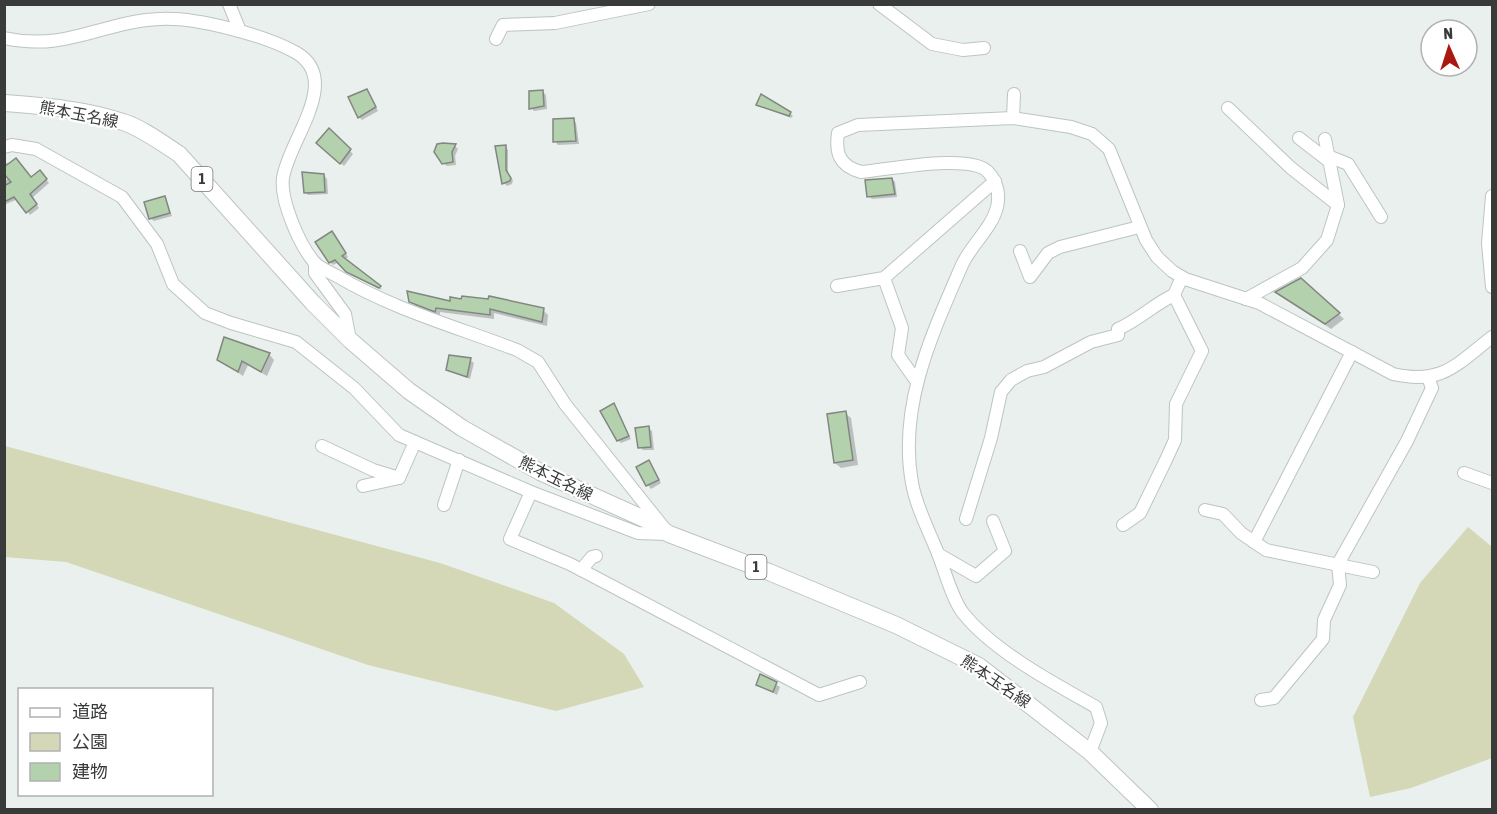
<svg xmlns="http://www.w3.org/2000/svg" width="1497" height="814" font-family="'Asap Condensed','Noto Sans JP',sans-serif">
	<style>
		.green { fill: #d4d8b7 }
		.shadow { fill: #0003 }
		.building { fill: #b3d1ad; stroke: #828681; stroke-width: 1.5 }
		.lines { fill: none; stroke-linecap: round; stroke-linejoin: round }
		.minor-casing { stroke: #bdc4c1; stroke-width: 14 }
		.major-casing { stroke: #bdc4c1; stroke-width: 18 }
		.minor { stroke: #fff; stroke-width: 12 }
		.major { stroke: #fff; stroke-width: 16 }
		.labels { text-anchor: middle; stroke-width: 4.5; stroke-linejoin: round; paint-order: stroke }
		.shield { fill: #fff; stroke: #747675; stroke-width: 1.5 }
		.shield-label { font-size: 15px; font-weight: bold; fill: #393b3a }
		.street-label { font-size: 16px; fill: #393b3a; stroke: #fff }
	</style>
	<rect width="100%" height="100%" fill="#e9f0ed"/>
	<g class="green">
		<polygon points="5,446 440,563 554,603 624,654 644,687 556,711 368,665 66,562 5,557"/>
		<polygon points="1468,527 1492,547 1492,758 1411,788 1370,797 1353,717 1420,583"/>
	</g>
	<g class="shadow">
		<polygon points="543,92 546,95 547,109 534,111 531,108"/>
		<polygon points="370,95 378,111 362,120 359,117"/>
		<polygon points="758,104 790,113 793,116 791,118"/>
		<polygon points="573,119 576,123 579,144 558,145 555,141"/>
		<polygon points="329,130 353,154 344,166 318,143"/>
		<polygon points="438,146 455,146 458,149 455,156 456,165 447,166 443,163"/>
		<polygon points="506,147 508,150 508,175 513,180 512,184 507,186 504,183"/>
		<polygon points="4,163 12,163 32,179 40,172 49,183 32,198 39,208 30,215 18,199 4,205 4,180 11,178 4,177"/>
		<polygon points="324,175 327,179 328,194 308,195 305,192"/>
		<polygon points="892,179 895,182 897,197 872,199 869,196"/>
		<polygon points="165,198 172,216 154,221 150,218"/>
		<polygon points="335,236 348,257 344,260 383,290 351,275 339,262 333,265 330,262"/>
		<polygon points="1301,280 1344,319 1331,329 1278,292"/>
		<polygon points="489,300 543,310 548,315 547,326 494,313 494,319 440,312 440,315 416,306 410,301 451,303"/>
		<polygon points="269,354 274,360 267,376 248,365 243,376 218,359"/>
		<polygon points="470,360 474,363 470,379 447,369"/>
		<polygon points="613,405 631,439 621,443 618,440"/>
		<polygon points="845,413 851,418 858,465 841,468 835,463"/>
		<polygon points="648,428 652,431 654,450 643,450 640,447"/>
		<polygon points="649,462 661,483 651,489 648,485"/>
		<polygon points="761,676 780,687 777,695 758,685"/>
	</g>
	<g class="building">
		<polygon points="367,89 376,107 358,118 348,97"/>
		<polygon points="543,90 544,106 529,109 529,91"/>
		<polygon points="761,94 791,112 789,116 756,105"/>
		<polygon points="574,118 576,141 553,142 553,119"/>
		<polygon points="329,128 351,149 340,164 316,143"/>
		<polygon points="443,143 456,144 452,152 453,162 442,164 434,152 437,144"/>
		<polygon points="506,145 506,170 511,178 510,181 502,184 495,146"/>
		<polygon points="16,158 31,177 40,170 47,179 30,194 37,204 26,213 14,197 4,202 4,186 11,182 4,174 4,167"/>
		<polygon points="302,172 324,174 325,192 304,193"/>
		<polygon points="892,178 895,194 867,197 865,180"/>
		<polygon points="165,196 170,213 149,219 144,202"/>
		<polygon points="332,231 346,253 342,256 381,286 379,288 346,272 335,260 329,263 315,242"/>
		<polygon points="1301,278 1340,313 1325,324 1275,292"/>
		<polygon points="407,291 450,301 450,297 461,299 462,296 488,299 489,296 544,308 542,322 490,309 490,315 436,308 435,312 409,302"/>
		<polygon points="224,337 270,353 261,372 242,361 238,372 217,360"/>
		<polygon points="449,355 471,358 467,377 446,370"/>
		<polygon points="614,403 629,436 617,441 600,411"/>
		<polygon points="846,411 853,460 834,463 827,414"/>
		<polygon points="649,426 651,447 638,448 635,428"/>
		<polygon points="649,460 659,480 646,486 636,467"/>
		<polygon points="760,674 777,682 773,692 756,685"/>
	</g>
	<g class="lines">
		<defs>
			<g id="minor">
				<polyline points="229,4 240,31"/>
				<polyline points="879,4 932,44 963,50 984,48"/>
				<path d="M4,38c63,14 99,-17 156,-19 36,-2 104,16 135,33 49,27 -7,89 -12,126 -3,22 16,66 31,84 5,6 16,10 23,14 55,33 120,51 180,74l21,12 27,42 99,124"/>
				<polyline points="496,39 503,25 555,23 649,4"/>
				<polyline points="1228,108 1291,168 1338,205"/>
				<polyline points="1013,118 1014,94"/>
				<polyline points="1299,138 1330,162"/>
				<polyline points="4,147 12,145 36,149 122,197 157,244 173,284 205,313 231,323 296,342 354,388 399,435 531,492 638,533 667,534"/>
				<polyline points="1328,156 1348,164 1381,217"/>
				<polyline points="1492,196 1488,243 1492,287"/>
				<polyline points="1020,251 1030,277 1048,253 1060,247 1139,227"/>
				<polyline points="315,263 315,273 345,314 350,340"/>
				<polyline points="884,278 902,328 898,355 917,382"/>
				<polyline points="837,286 884,278 995,181"/>
				<polyline points="1246,299 1302,268 1327,240 1338,205 1325,139"/>
				<polyline points="322,446 373,470 399,478"/>
				<polyline points="1464,473 1492,483"/>
				<polyline points="363,486 399,478 415,442"/>
				<polyline points="531,492 510,539 570,564 819,695 860,682"/>
				<polyline points="444,505 459,460"/>
				<polyline points="1205,510 1223,514 1241,533 1266,550 1373,572"/>
				<path d="M966,519l25,-81 10,-46 10,-12 16,-9 17,-4 47,-25 27,-7v-6c21,-9 36,-25 56,-34"/>
				<polyline points="1123,525 1140,513 1165,462 1175,440 1176,404 1202,351 1174,295 1182,277"/>
				<polyline points="1254,542 1352,352"/>
				<polyline points="938,554 976,576 1005,551 993,521"/>
				<polyline points="581,570 592,557 596,556"/>
				<polyline points="1261,700 1274,698 1323,639 1324,620 1340,585 1338,564 1407,441 1432,388 1428,377"/>
				<path d="M1090,752l11,-29 -5,-16c-41,-23 -103,-56 -133,-94 -11,-14 -19,-45 -26,-62 -9,-22 -21,-45 -25,-68 -14,-77 20,-149 50,-218 9,-20 30,-37 35,-58 3,-12 0,-25 -8,-34 -16,-21 -102,-3 -128,-1 -21,-6 -26,-18 -23,-39l20,-8 155,-7 58,9 21,7 17,15 37,91 11,17 15,14 13,8 74,24 134,71c49,11 63,-9 99,-37"/>
			</g>
			<path id="major" d="M4,103c40,3 81,6 119,19 19,6 39,21 56,32l134,149 37,37 59,51 53,37 78,44 111,50 18,12 100,38 127,53 83,41 111,86 60,58"/>
		</defs>
		<use href="#minor" class="minor-casing"/>
		<use href="#major" class="major-casing"/>
		<use href="#minor" class="minor"/>
		<use href="#major" class="major"/>
	</g>
	<g class="labels">
		<g class="shield">
			<rect x="191.5" y="167" width="21" height="24" rx="4.5"/>
			<rect x="745.5" y="555" width="21" height="24" rx="4.5"/>
		</g>
		<g class="shield-label">
			<text x="202" y="184">1</text>
			<text x="756" y="572">1</text>
		</g>
		<g class="street-label">
			<text transform="translate(79 114) rotate(11)" y="6">熊本玉名線</text>
			<text transform="translate(556 478) rotate(26)" y="6">熊本玉名線</text>
			<text transform="translate(996 681) rotate(34)" y="6">熊本玉名線</text>
		</g>
	</g>
	<rect width="1497" height="814" fill="none" stroke="#393b3a" stroke-width="12"/>
	<rect x="18" y="688" width="195" height="108" fill="#ffffff" stroke="#b0b1b0" stroke-width="1.5"/>
	<rect x="30" y="708" width="30" height="9" fill="#ffffff" stroke="#b0b1b0" stroke-width="1.5"/>
	<text x="72" y="718" font-size="18" fill="#393b3a">道路</text>
	<rect x="30" y="733" width="30" height="18" fill="#d4d8b7" stroke="#b0b1b0" stroke-width="1.5"/>
	<text x="72" y="748" font-size="18" fill="#393b3a">公園</text>
	<rect x="30" y="763" width="30" height="18" fill="#b3d1ad" stroke="#b0b1b0" stroke-width="1.5"/>
	<text x="72" y="778" font-size="18" fill="#393b3a">建物</text>
	<g transform="translate(1449 48) rotate(357)"><circle r="28" fill="#ffffff" stroke="#b0b1b0" stroke-width="1.5"/>
	<path d="M0-4.5L10 22L0 15L-10 22Z" fill="#aa1810"/>
	<text y="-9" font-size="16" font-weight="bold" text-anchor="middle" fill="#393b3a">N</text>
	</g>
</svg>
